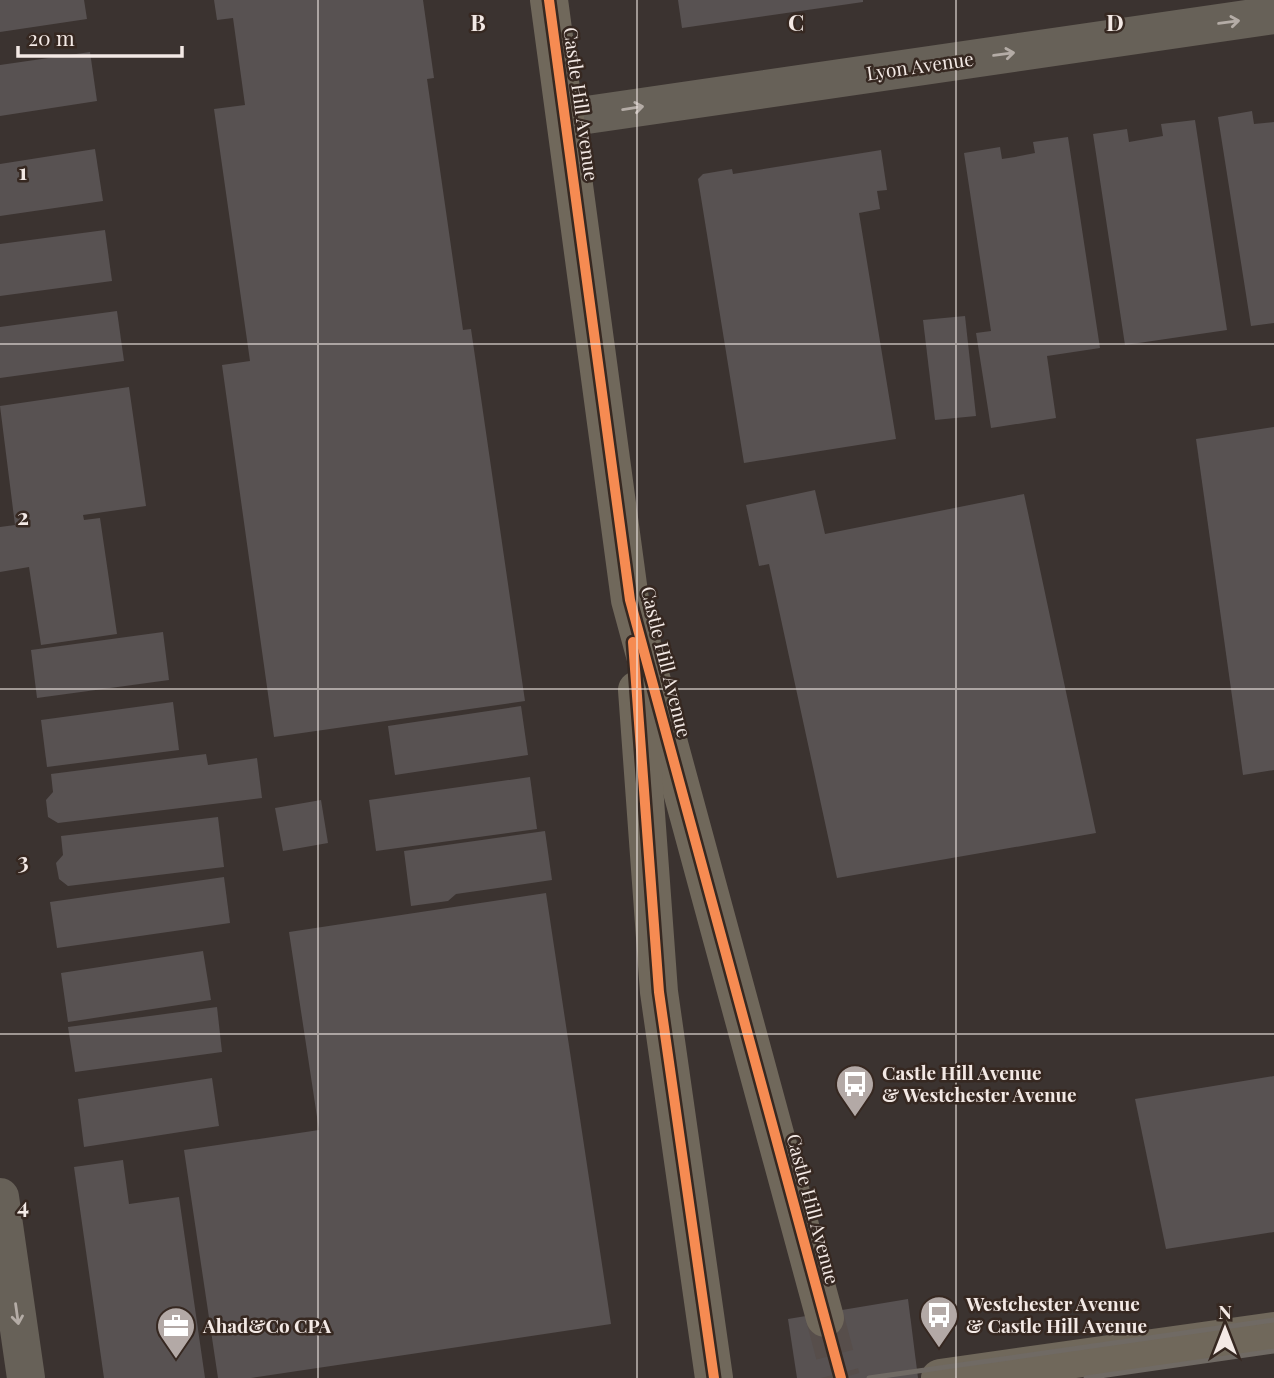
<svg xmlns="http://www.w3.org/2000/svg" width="1274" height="1378" font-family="'Playfair Display',serif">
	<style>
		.building { fill: #585252 }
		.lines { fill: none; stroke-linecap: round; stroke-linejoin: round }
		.major-tunnel { stroke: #574e4b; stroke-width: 38; stroke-dasharray: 38 19; stroke-linecap: butt }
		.minor { stroke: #676158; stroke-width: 38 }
		.major { stroke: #70685b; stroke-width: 38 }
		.rail { stroke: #706a64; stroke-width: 5 }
		.cycleway-casing { stroke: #362821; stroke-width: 15 }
		.cycleway { stroke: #f68b52; stroke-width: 10 }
		.oneway { stroke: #b4aca6 }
		.grid { fill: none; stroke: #f3e9e5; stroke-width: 2; stroke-opacity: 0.55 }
		.labels { text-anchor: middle; stroke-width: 5; stroke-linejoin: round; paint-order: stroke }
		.street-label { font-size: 19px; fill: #f3e9e5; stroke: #362821 }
		.poi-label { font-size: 19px; font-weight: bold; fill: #f3e9e5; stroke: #362821; text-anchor: start }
		.grid-label { font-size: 23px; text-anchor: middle; font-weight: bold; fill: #f3e9e5; stroke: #362821; stroke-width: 5; stroke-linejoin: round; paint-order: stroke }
	</style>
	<rect width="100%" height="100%" fill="#3b3330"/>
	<g class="building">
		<polygon points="0,0 84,0 87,19 0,32"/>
		<polygon points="214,0 423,0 434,78 427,79 463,330 471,329 525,701 274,737 222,365 250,361 214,109 245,105 233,18 217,20"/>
		<polygon points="678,0 863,0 863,2 682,28"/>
		<polygon points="90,52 97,101 0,116 0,65"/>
		<polygon points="1252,111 1254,124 1274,122 1274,323 1251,326 1218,117"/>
		<polygon points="1195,120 1227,330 1125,345 1093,134 1127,129 1129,142 1163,136 1161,124"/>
		<polygon points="1068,137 1100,348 1047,356 1056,418 991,428 976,333 991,331 964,153 1000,147 1002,159 1015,157 1035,153 1033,142"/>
		<polygon points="95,149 103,201 0,216 0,164"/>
		<polygon points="881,150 887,190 877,191 880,209 859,213 896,439 744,463 698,179 703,174 732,169 733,174"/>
		<polygon points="105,230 112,281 0,296 0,244"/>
		<polygon points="117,311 124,361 0,378 0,327"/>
		<polygon points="965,316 976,416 935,420 923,320"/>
		<polygon points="129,387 146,506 83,515 84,520 100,518 117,634 41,645 29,567 0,572 0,527 15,525 0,406"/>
		<polygon points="1274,427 1274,770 1243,775 1196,439"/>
		<polygon points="815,490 825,534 1024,494 1096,833 837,878 769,564 759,566 746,505"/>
		<polygon points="163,632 169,680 37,698 31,650"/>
		<polygon points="173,702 179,750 47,767 41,720"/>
		<polygon points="521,706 528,755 395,775 388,726"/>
		<polygon points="206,754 208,765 257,758 262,798 58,823 48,817 46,800 53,792 51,774"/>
		<polygon points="530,777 537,829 376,851 369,800"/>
		<polygon points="321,800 328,843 283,851 275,808"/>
		<polygon points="218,817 224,867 68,886 59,879 56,863 63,855 61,836"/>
		<polygon points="545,831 552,880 456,894 448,901 411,906 404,851"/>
		<polygon points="224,877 230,923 57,948 50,902"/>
		<polygon points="546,893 611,1324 251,1378 218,1378 184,1150 319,1130 289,932"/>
		<polygon points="203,951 211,1000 68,1022 61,973"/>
		<polygon points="217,1007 222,1052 75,1072 68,1027"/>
		<polygon points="1274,1076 1274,1232 1166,1249 1135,1099"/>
		<polygon points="212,1078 219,1126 84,1147 78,1099"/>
		<polygon points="123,1160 129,1204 179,1197 205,1378 104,1378 74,1167"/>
		<polygon points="908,1299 918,1378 797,1378 788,1319"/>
	</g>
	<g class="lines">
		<polyline class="major-tunnel" points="825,1318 841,1378"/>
		<g class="minor">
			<polyline points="566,118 1274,15"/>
			<polyline points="0,1197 26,1378"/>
		</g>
		<g class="major">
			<polyline points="549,0 630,600 825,1318"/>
			<polyline points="637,690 659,992 714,1378"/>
			<polyline points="940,1378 1274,1331"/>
		</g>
		<g class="rail">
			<polyline points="869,1378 1274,1320"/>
			<polyline points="1086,1378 1274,1351"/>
		</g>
		<defs>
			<g id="cycleway">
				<polyline points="549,0 630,600 841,1378"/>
				<polyline points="633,642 659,992 714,1378"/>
			</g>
		</defs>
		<use href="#cycleway" class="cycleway-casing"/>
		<use href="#cycleway" class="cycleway"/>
	</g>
	<defs><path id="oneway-shaft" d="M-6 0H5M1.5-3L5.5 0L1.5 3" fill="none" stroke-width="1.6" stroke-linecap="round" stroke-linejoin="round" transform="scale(1.75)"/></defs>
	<g class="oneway">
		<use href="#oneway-shaft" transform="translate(1229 22) rotate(-8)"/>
		<use href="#oneway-shaft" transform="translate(1004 54) rotate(-8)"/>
		<use href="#oneway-shaft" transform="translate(633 108) rotate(-9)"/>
		<use href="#oneway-shaft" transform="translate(17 1314) rotate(82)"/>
	</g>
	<path class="grid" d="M318,0v1378M637,0v1378M956,0v1378M0,344h1274M0,689h1274M0,1034h1274"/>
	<defs>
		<symbol id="bus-pin" viewBox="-11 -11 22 30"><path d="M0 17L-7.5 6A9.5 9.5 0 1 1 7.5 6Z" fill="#b3a9a6" stroke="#362821"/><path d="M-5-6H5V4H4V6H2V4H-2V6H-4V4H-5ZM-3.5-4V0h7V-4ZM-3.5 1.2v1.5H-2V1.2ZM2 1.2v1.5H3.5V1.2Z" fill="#fff"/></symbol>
		<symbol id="office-pin" viewBox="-11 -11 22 30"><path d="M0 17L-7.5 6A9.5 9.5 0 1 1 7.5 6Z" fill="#b3a9a6" stroke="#362821"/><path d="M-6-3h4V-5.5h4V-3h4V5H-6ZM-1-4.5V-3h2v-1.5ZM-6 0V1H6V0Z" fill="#fff"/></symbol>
	</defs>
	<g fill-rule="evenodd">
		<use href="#bus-pin" x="833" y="1062" width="44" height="60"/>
		<use href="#bus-pin" x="917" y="1293" width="44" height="60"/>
		<use href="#office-pin" x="154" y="1304" width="44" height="60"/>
	</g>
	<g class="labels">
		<g class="street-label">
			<text transform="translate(920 66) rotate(-8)" y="7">Lyon Avenue</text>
			<text transform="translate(581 104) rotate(82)" y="7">Castle Hill Avenue</text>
			<text transform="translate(666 662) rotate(76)" y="7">Castle Hill Avenue</text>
			<text transform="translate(813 1209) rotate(75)" y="7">Castle Hill Avenue</text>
		</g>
		<g class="poi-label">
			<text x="882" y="1080">Castle Hill Avenue<tspan x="882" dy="22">&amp; Westchester Avenue</tspan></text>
			<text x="966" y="1311">Westchester Avenue<tspan x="966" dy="22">&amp; Castle Hill Avenue</tspan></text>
			<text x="203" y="1333">Ahad&amp;Co CPA</text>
		</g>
	</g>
	<g class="grid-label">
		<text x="478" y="31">B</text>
		<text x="796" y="31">C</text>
		<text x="1115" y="31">D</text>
		<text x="23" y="180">1</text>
		<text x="23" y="525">2</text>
		<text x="23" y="869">3</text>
		<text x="23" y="1214">4</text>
	</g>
	<g transform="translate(1225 1329)" stroke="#362821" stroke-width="5" paint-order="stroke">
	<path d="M0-5L12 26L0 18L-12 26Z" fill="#f3e9e5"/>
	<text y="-10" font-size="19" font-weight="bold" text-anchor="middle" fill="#f3e9e5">N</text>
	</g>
	<path d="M18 46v10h164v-10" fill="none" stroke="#f3e9e5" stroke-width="3.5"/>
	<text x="28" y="46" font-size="21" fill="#f3e9e5" stroke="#362821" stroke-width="5" paint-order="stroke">20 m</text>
</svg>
